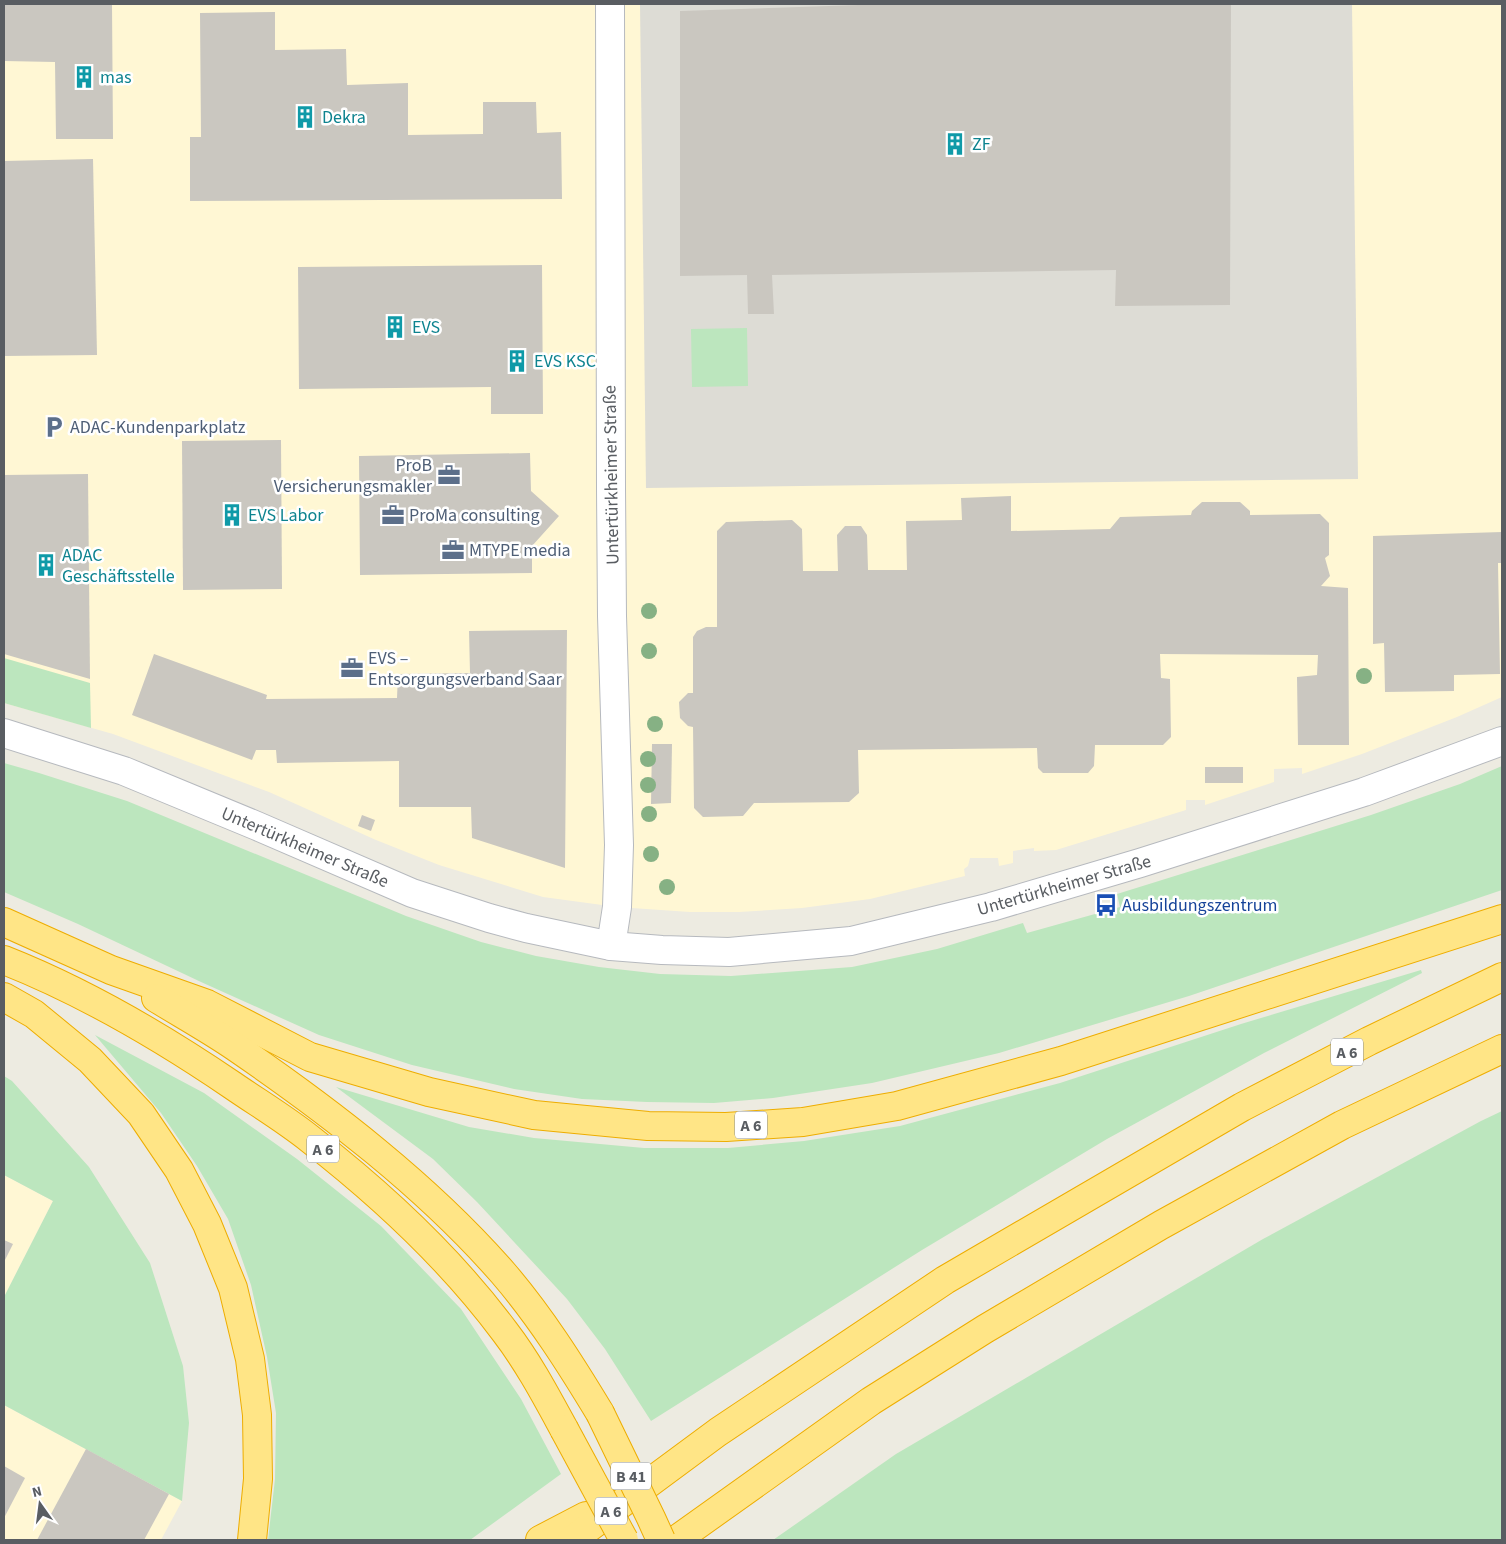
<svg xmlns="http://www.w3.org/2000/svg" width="1506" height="1544" font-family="'Source Sans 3',sans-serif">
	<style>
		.commercial { fill: #fff7d4 }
		.industrial { fill: #dddcd5 }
		.green { fill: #bce6be }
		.building { fill: #cac7c0 }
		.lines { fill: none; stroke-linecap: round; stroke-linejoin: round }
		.minor-casing { stroke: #b6b9be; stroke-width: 30 }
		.motorway-casing { stroke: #eead00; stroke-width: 30 }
		.minor { stroke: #fff; stroke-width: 28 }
		.motorway { stroke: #ffe586; stroke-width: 28 }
		.motorway-bridge-casing { stroke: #eead00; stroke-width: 30; stroke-linecap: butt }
		.motorway-bridge { stroke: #ffe586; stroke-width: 28 }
		.tree { fill: #86b184 }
		.labels { text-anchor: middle; stroke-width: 5; stroke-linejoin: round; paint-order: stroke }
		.shield { fill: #fff; stroke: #8b8e91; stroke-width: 1 }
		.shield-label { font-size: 16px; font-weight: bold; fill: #595d62 }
		.culture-label { font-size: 18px; fill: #0d838f; stroke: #fff; text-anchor: start }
		.service-label { font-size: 18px; fill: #4e5e75; stroke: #fff; text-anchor: start }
		.street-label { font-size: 18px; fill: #595d62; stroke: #fff }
		.transit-label { font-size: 18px; fill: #164399; stroke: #fff; text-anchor: start }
	</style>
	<rect width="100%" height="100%" fill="#edebe1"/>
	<g class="commercial">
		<polygon points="4,4 1502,4 1502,697 1457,717 1362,754 1302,774 1302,768 1274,769 1274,782 1205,805 1205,800 1186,800 1186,810 1056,850 1034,851 1034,848 1013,851 1013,863 999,866 998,858 970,858 968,866 964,869 965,876 870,899 802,908 739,912 690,912 617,907 543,897 439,865 376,840 269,792 113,734 4,703"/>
		<polygon points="4,1175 53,1201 4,1297"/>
		<polygon points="4,1405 182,1501 161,1540 4,1540"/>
	</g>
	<polygon class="industrial" points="640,4 1352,4 1358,479 646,488"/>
	<g class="green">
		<polygon points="747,328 748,386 692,387 691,329"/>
		<polygon points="4,658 90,683 91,728 4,703"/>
		<polygon points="4,763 39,773 127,801 406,916 481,942 536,956 599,967 660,974 731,976 852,967 937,949 1023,923 1027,933 1120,907 1117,894 1371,815 1460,784 1502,766 1502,890 1189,996 999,1053 872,1083 773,1098 714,1103 647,1102 582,1099 514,1089 412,1065 319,1035 201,982 78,924 4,892"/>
		<polygon points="1421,970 1422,973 1264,1053 1107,1139 922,1250 651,1421 605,1349 567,1299 477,1202 433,1159 336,1087 469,1127 534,1138 644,1148 728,1148 804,1141 900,1126 1060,1083 1241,1024"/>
		<polygon points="95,1035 204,1093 297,1159 381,1226 461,1309 521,1399 561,1474 470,1540 268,1540 275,1479 276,1413 267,1357 251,1285 228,1219 197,1166 161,1113"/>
		<polygon points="4,1076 12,1081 89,1167 150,1263 183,1366 189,1423 182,1501 4,1405 4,1297 53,1201 4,1175"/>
		<polygon points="1502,1111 1502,1540 773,1540 896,1454 1263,1239 1481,1121"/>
	</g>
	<g class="building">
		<polygon points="4,4 112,4 113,139 56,139 55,62 4,61"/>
		<polygon points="888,4 1231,4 1230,305 1115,306 1116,270 772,275 774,314 748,314 747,275 680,276 680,11"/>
		<polygon points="275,12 275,50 346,49 347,85 408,83 408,135 483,134 483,102 536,102 537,133 561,132 562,199 190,201 190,137 201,137 200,13"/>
		<polygon points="93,159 97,355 4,356 4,161"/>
		<polygon points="542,265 543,414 491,414 491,387 299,389 298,267"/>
		<polygon points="281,440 282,589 183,590 182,441"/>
		<polygon points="530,453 531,491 559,516 532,546 532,573 360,575 359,456"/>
		<polygon points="88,474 90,679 4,654 4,475"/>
		<polygon points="1011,496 1011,531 1110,529 1120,517 1191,515 1192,511 1202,502 1240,502 1250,511 1250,515 1320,514 1329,523 1329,555 1325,558 1330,576 1321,586 1348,588 1349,745 1298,745 1297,677 1317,675 1318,655 1160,654 1161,678 1170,679 1171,737 1163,745 1095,745 1094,766 1088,773 1043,773 1038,768 1037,748 858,750 859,793 849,802 754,803 743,816 703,817 694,808 693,727 688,726 680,718 679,702 688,693 693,693 693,637 697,631 706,627 717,627 717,531 726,522 792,520 802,529 803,571 838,571 837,535 845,526 861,526 867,535 868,570 907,570 906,521 962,520 961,498"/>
		<polygon points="1502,532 1502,563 1498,563 1500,674 1454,675 1454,691 1385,692 1384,643 1373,644 1373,536"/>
		<polygon points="567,630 565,868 472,838 471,807 399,807 399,761 277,763 276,750 256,750 252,760 132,715 154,654 267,695 266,699 397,698 398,674 470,673 469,631"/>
		<polygon points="652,744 672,744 671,803 651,804"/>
		<rect x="1205" y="767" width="38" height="16"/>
		<polygon points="362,815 375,820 371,831 358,826"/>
		<polygon points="4,1240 13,1244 4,1262"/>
		<polygon points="86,1449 169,1494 144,1540 37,1540"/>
		<polygon points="4,1466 25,1478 4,1518"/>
	</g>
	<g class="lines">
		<defs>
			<g id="minor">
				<polyline points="610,4 611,488 612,616 619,845 617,907 611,946"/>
				<polyline points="4,733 124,771 257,826 412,893 489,918 526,928 611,946 662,950 729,952 851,941 991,907 1140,863 1364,792 1502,741"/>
			</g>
			<g id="motorway">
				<polyline points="4,922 111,970 207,1004 310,1057 429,1092 534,1115 648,1126 726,1127 803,1122 897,1106 1061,1061 1502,919"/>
				<path d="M4,960c81,32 156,76 228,125 26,18 53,34 78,54 72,56 140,119 195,193 23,30 41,64 59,97"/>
				<polyline points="4,997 34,1014 90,1060 141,1114 179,1170 207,1224 233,1288 250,1359 257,1415 258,1479 252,1540"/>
				<path d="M156,998c26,16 53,31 78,48 95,65 193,140 269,227 37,43 68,92 97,140"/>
				<polyline points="540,1540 586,1516"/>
				<polyline points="572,1540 718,1432 945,1280 1242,1107 1369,1041 1502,977"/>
				<polyline points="676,1540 871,1401 985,1329 1161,1225 1342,1125 1502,1049"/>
			</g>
		</defs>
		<use href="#minor" class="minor-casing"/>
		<use href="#motorway" class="motorway-casing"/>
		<use href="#minor" class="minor"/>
		<use href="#motorway" class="motorway"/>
		<defs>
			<g id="motorway-bridge">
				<polyline points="600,1413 651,1518 661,1540"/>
				<polyline points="564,1429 624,1540"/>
			</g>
		</defs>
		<use href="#motorway-bridge" class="motorway-bridge-casing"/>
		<use href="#motorway-bridge" class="motorway-bridge"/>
	</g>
	<g class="tree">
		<circle cx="649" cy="611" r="8"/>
		<circle cx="649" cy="651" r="8"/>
		<circle cx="1364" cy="676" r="8"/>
		<circle cx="655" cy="724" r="8"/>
		<circle cx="648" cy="759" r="8"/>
		<circle cx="648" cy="785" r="8"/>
		<circle cx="649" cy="814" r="8"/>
		<circle cx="651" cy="854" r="8"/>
		<circle cx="667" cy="887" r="8"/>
	</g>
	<defs>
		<symbol id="building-bare" viewBox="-9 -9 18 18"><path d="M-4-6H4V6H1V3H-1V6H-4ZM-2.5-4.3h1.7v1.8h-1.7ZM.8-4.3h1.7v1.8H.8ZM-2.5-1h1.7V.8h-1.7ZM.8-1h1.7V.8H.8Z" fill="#0f9aa8" stroke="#fff" stroke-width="2.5" paint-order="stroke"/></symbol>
		<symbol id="parking-bare" viewBox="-9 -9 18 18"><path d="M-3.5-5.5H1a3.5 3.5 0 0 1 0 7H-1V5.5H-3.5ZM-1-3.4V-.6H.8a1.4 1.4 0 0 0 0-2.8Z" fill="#5c6f8a" stroke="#fff" stroke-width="2.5" paint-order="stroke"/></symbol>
		<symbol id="office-bare" viewBox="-9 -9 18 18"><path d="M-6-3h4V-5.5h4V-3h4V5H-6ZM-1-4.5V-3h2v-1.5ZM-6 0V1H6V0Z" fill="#5c6f8a" stroke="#fff" stroke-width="2.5" paint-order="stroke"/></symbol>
		<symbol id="bus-bare" viewBox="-9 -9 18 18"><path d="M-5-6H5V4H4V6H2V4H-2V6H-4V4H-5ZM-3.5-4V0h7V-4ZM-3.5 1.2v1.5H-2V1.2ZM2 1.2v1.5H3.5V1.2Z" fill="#1a4fb4" stroke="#fff" stroke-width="2.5" paint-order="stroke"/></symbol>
	</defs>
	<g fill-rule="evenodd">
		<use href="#building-bare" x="68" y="61" width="32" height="32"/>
		<use href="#building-bare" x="289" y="101" width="32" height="32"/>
		<use href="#building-bare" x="939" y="128" width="32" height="32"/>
		<use href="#building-bare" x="379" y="311" width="32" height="32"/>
		<use href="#building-bare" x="501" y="345" width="32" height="32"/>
		<use href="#parking-bare" x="38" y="411" width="32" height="32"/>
		<use href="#office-bare" x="433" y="459" width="32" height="32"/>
		<use href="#building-bare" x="216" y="499" width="32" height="32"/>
		<use href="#office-bare" x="377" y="499" width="32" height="32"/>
		<use href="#office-bare" x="437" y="534" width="32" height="32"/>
		<use href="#building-bare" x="30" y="549" width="32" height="32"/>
		<use href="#office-bare" x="336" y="652" width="32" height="32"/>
		<use href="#bus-bare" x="1090" y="889" width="32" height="32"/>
	</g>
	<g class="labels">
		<g class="shield">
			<rect x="1331" y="1038.5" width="32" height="27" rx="4"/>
			<rect x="735" y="1111.5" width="32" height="27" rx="4"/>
			<rect x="307" y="1135.5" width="32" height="27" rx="4"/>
			<rect x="611" y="1462.5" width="40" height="27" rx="4"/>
			<rect x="595" y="1497.5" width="32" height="27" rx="4"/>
		</g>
		<g class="shield-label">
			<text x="1347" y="1058">A 6</text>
			<text x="751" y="1131">A 6</text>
			<text x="323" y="1155">A 6</text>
			<text x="631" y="1482">B 41</text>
			<text x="611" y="1517">A 6</text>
		</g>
		<g class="culture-label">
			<text x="100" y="83">mas</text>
			<text x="322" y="123">Dekra</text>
			<text x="972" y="150">ZF</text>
			<text x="412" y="333">EVS</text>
			<text x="534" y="367">EVS KSC</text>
			<text x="248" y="521">EVS Labor</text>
			<text x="62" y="561">ADAC<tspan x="62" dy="21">Geschäftsstelle</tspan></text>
		</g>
		<g class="service-label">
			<text x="70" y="433">ADAC-Kundenparkplatz</text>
			<text x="432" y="471" text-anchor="end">ProB<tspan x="432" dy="21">Versicherungsmakler</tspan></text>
			<text x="409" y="521">ProMa consulting</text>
			<text x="469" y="556">MTYPE media</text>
			<text x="368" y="664">EVS –<tspan x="368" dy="21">Entsorgungsverband Saar</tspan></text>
		</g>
		<g class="street-label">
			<text transform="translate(611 475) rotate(-91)" y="6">Untertürkheimer Straße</text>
			<text transform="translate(305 847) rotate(23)" y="6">Untertürkheimer Straße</text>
			<text transform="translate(1064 885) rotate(-16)" y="6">Untertürkheimer Straße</text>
		</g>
		<g class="transit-label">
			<text x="1122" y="911">Ausbildungszentrum</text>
		</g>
	</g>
	<rect width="1506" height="1544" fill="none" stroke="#595d62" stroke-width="10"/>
	<g transform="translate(40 1504) rotate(346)" stroke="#ffffff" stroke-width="4" paint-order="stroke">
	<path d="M0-4L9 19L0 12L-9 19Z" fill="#595d62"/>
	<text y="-8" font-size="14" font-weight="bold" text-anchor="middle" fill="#595d62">N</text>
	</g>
</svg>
